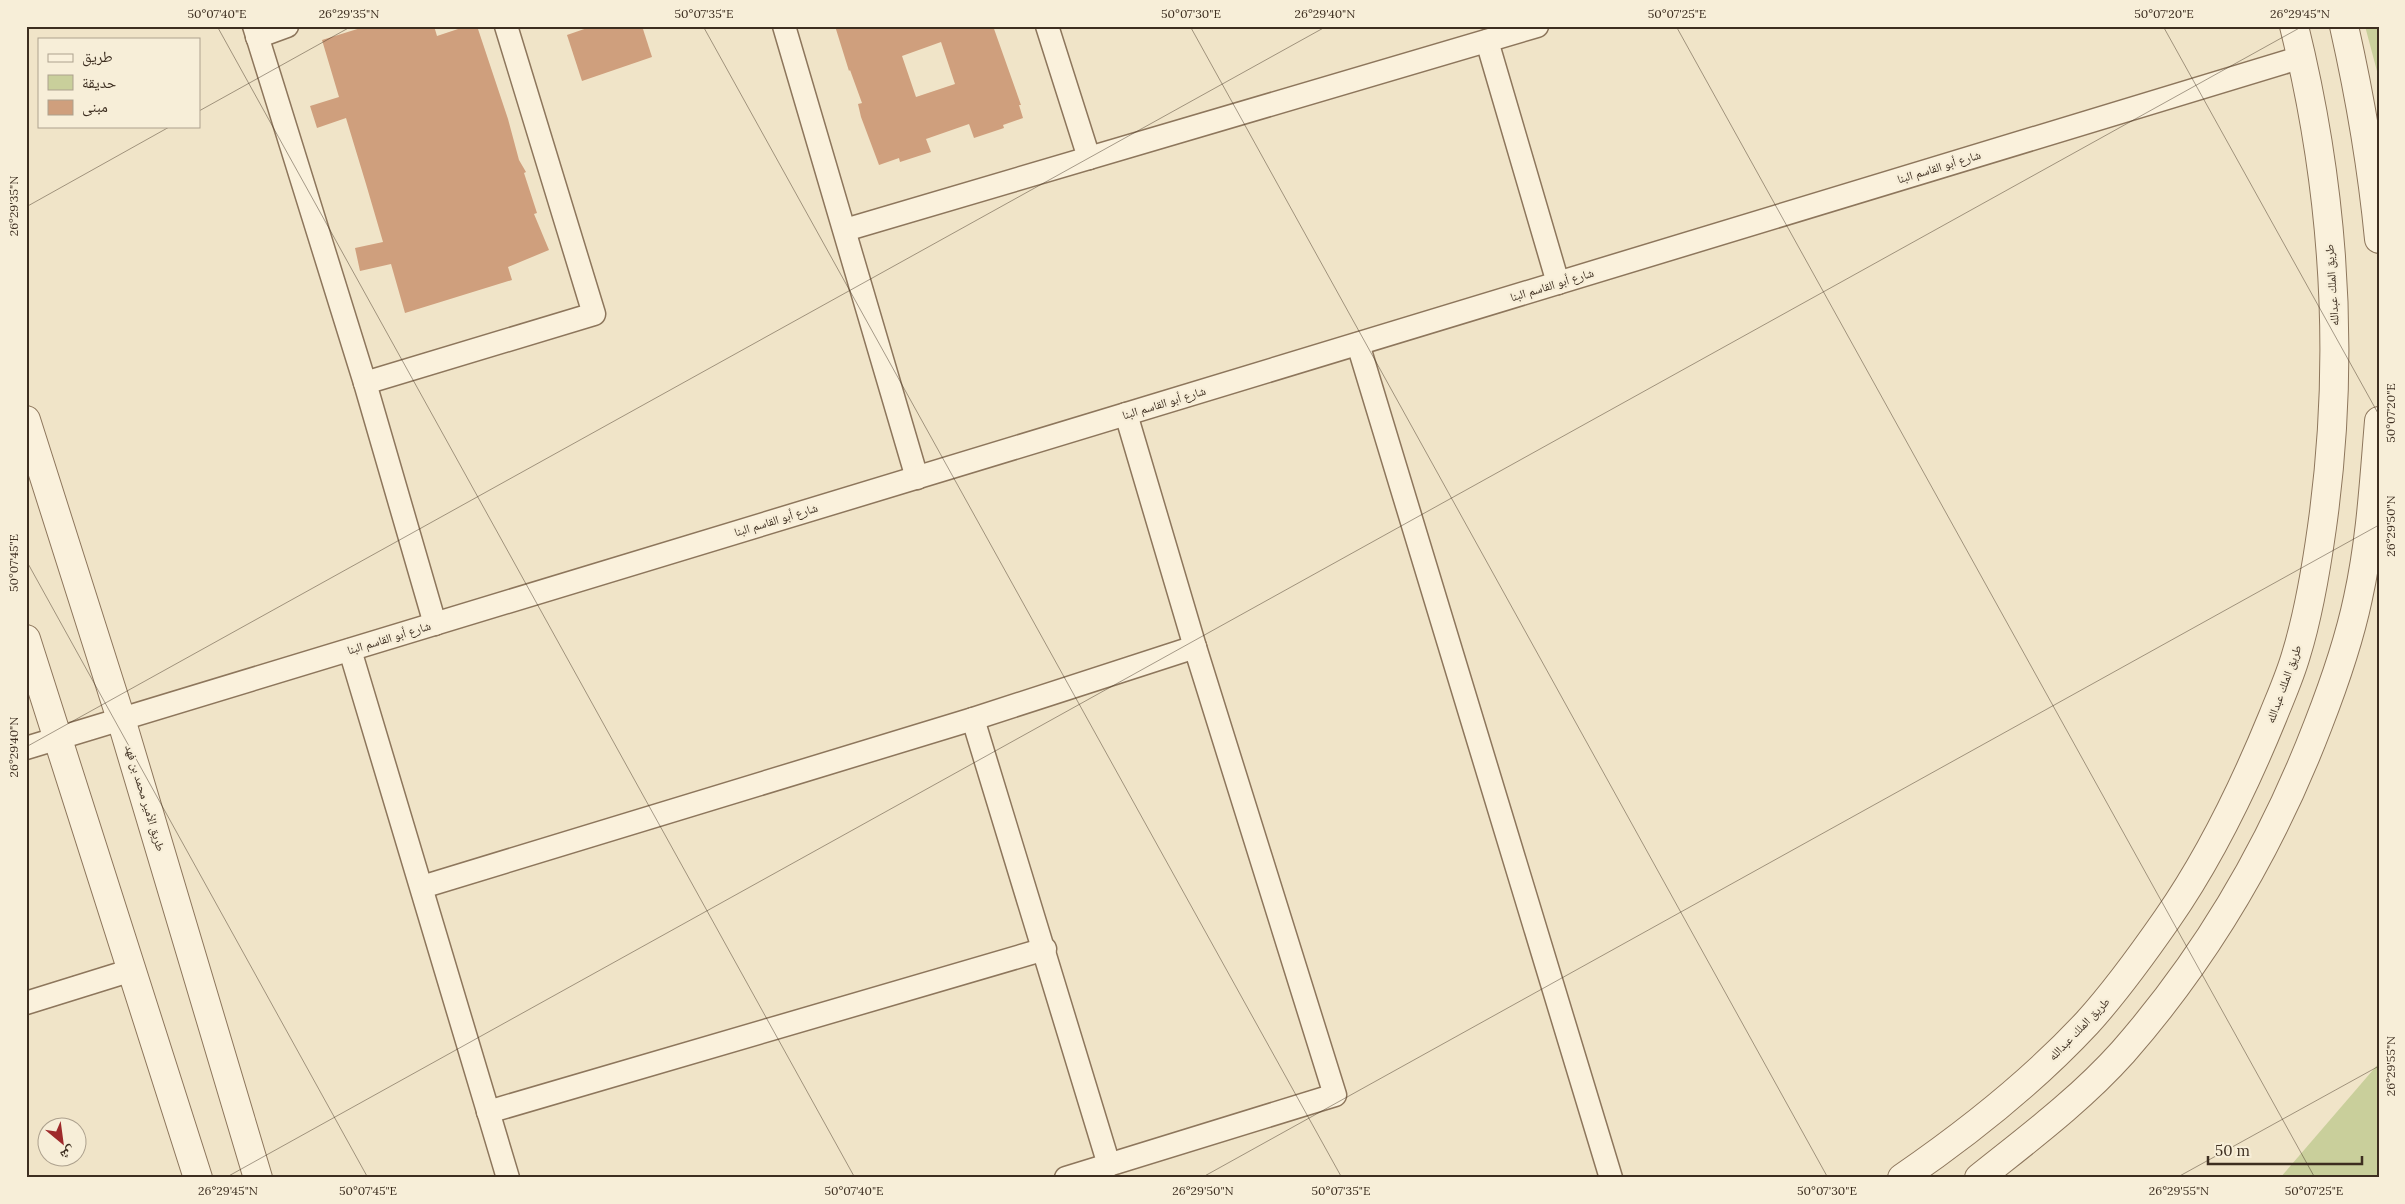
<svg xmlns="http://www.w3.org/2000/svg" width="2405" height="1204" font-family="Lora,'Noto Naskh Arabic',serif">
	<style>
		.green { fill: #c9cf9b }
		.building { fill: #cf9f7d; fill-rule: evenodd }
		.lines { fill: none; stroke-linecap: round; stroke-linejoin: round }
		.minor-casing { stroke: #8d765c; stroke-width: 25 }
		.tertiary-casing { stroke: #8d765c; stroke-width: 30 }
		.minor { stroke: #faf1dc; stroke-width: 22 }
		.tertiary { stroke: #faf1dc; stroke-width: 28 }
		.ticks { fill: none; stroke: #3d2e20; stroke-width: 1; stroke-opacity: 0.45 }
		.labels { text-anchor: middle; stroke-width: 4.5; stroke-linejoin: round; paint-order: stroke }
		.street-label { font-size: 12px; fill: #3d2e20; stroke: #f7eed8 }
		.neatline { fill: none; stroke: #3d2e20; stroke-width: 2 }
		.ticks-label { font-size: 12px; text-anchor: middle; fill: #3d2e20 }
	</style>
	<rect width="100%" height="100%" fill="#f0e4c8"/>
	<g class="green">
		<polygon points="2365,26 2379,26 2379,79 2378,75"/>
		<polygon points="2379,1063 2379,1178 2280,1178"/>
	</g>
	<g class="building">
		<polygon points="367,26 434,26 437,36 467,26 477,26 508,119 519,160 526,172 524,173 537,213 534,214 549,250 508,267 512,280 405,313 391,264 360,271 355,248 383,242 366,184 346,118 317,128 310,106 339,97 322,40"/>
		<polygon points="593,26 642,26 652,57 582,81 567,35"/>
		<path d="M835,26h158l28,79h-2l4,13 -20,7 1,3 -30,10 -5,-14 -43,15 5,13 -31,10 -1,-4 -20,7 -18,-48 -3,-13 4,-1 -12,-33 -1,1zM941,42l14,42 -39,13 -14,-41z"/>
	</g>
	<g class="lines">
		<defs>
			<g id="minor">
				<polyline points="254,26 365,383 435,624"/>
				<polyline points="784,26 917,478"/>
				<polyline points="1047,26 1089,158"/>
				<polyline points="257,37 287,26"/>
				<polyline points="1487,41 1558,283"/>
				<polyline points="845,230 1537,26"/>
				<polyline points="1358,344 1611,1178"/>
				<polyline points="365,383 594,314 506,26"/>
				<polyline points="350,650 508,1178"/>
				<polyline points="973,719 1109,1165"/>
				<polyline points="26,748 2302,57"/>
				<polyline points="422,887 973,719 1195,647"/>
				<polyline points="26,1003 132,970"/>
				<polyline points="488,1112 1045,949"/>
				<polyline points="1066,1178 1335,1095 1195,647 1126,414"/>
			</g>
			<g id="tertiary">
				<path d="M2344,26c16,71 28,141 35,213"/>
				<polyline points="26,420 121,719 258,1178"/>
				<polyline points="26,639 198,1178"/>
				<path d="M1902,1178c67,-46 130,-96 185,-155 30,-33 55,-68 80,-104 44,-63 77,-132 106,-203 8,-20 17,-40 23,-61 13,-42 20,-85 26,-128 24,-170 13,-335 -28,-501"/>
				<path d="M1979,1178c50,-40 101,-78 144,-126 85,-97 149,-207 195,-327 16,-41 31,-84 40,-127 13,-59 16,-118 21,-177"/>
			</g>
		</defs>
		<use href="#minor" class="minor-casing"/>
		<use href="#tertiary" class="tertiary-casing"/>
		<use href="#minor" class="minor"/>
		<use href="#tertiary" class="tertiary"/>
	</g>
	<path class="ticks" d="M217,26l638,1152M703,26l639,1152M1190,26l638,1152M1676,26l639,1152M2163,26l216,389M199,111l153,-85M26,207l145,-81M26,560l342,618M26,747l1301,-721M225,1178l2078,-1152M1201,1178l1178,-653M2176,1178l203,-112"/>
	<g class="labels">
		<g class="street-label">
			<text transform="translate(1939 167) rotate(-17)" y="4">شارع أبو القاسم البنا</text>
			<text transform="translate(1552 285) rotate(-17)" y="4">شارع أبو القاسم البنا</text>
			<text transform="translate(2332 285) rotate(-94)" y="4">طريق الملك عبدالله</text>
			<text transform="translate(1164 403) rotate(-17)" y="4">شارع أبو القاسم البنا</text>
			<text transform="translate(776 520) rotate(-17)" y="4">شارع أبو القاسم البنا</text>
			<text transform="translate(389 638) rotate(-17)" y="4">شارع أبو القاسم البنا</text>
			<text transform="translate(2284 684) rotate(-70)" y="4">طريق الملك عبدالله</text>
			<text transform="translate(145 798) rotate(73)" y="4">طريق الأمير محمد بن فهد</text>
			<text transform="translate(2079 1029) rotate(-46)" y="4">طريق الملك عبدالله</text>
		</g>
	</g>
	<rect width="2405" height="1204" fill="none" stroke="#f7eed8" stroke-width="55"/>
	<rect x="38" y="38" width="162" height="90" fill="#f7eed8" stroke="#ada18e"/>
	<rect x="48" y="54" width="25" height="8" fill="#faf1dc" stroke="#ada18e"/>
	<text x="82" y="62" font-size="15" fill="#3d2e20">طريق</text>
	<rect x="48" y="75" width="25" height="15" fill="#c9cf9b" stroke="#ada18e"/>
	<text x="82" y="88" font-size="15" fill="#3d2e20">حديقة</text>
	<rect x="48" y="100" width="25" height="15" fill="#cf9f7d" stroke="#ada18e"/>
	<text x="82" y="112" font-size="15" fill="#3d2e20">مبنى</text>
	<g transform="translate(62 1142) rotate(151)"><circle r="24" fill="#f7eed8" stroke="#ada18e"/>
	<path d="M0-4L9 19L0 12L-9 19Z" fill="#9e2a2b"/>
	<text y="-8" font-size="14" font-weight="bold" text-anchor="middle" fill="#3d2e20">ش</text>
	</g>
	<path d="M2208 1156v8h154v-8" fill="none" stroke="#3d2e20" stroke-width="2.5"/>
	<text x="2215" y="1156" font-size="15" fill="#3d2e20" stroke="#f7eed8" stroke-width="4" paint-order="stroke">50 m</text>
	<rect x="28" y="28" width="2350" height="1148" class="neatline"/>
	<g class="ticks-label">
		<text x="217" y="18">50°07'40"E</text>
		<text x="349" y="18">26°29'35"N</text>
		<text x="704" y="18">50°07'35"E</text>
		<text x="1191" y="18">50°07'30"E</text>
		<text x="1325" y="18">26°29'40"N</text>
		<text x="1677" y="18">50°07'25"E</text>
		<text x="2164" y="18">50°07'20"E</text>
		<text x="2300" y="18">26°29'45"N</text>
		<text transform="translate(14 206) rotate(-90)" y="4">26°29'35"N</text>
		<text transform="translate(2391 413) rotate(-90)" y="4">50°07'20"E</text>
		<text transform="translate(2391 526) rotate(-90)" y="4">26°29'50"N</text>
		<text transform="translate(14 563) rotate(-90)" y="4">50°07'45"E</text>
		<text transform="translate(14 747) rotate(-90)" y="4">26°29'40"N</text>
		<text transform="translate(2391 1066) rotate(-90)" y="4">26°29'55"N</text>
		<text x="228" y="1195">26°29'45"N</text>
		<text x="368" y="1195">50°07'45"E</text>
		<text x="854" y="1195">50°07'40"E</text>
		<text x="1203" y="1195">26°29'50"N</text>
		<text x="1341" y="1195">50°07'35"E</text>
		<text x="1827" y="1195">50°07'30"E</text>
		<text x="2179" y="1195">26°29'55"N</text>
		<text x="2314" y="1195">50°07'25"E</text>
	</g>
</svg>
